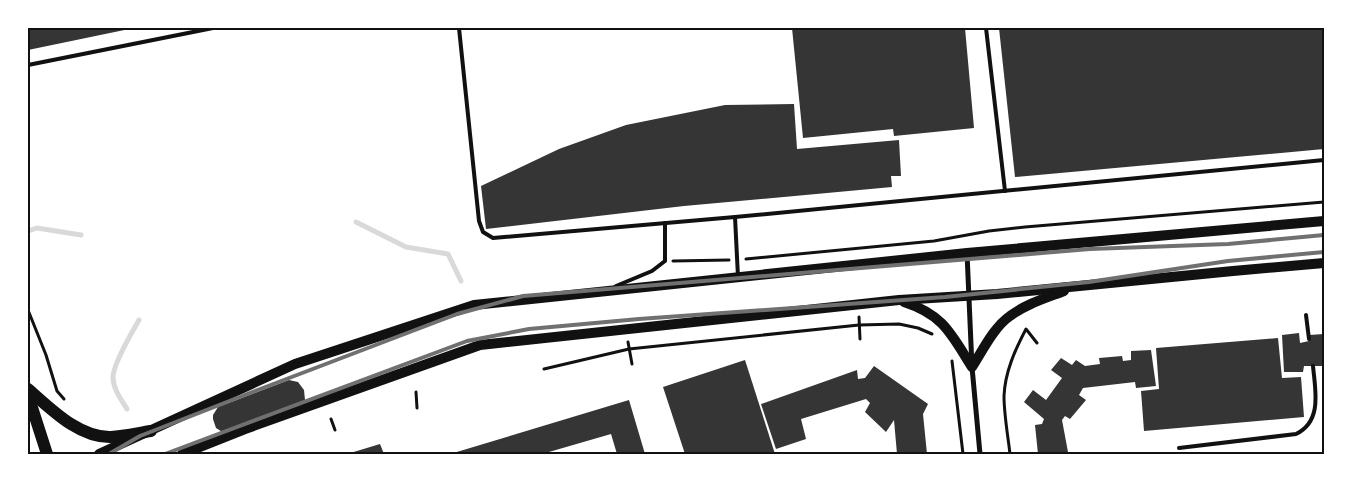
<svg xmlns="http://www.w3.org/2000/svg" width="1352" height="482" font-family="'Source Sans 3',sans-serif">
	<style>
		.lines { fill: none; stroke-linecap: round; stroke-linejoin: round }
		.stream { stroke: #d9d9d9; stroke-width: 5 }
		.building { fill: #353535 }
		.path { stroke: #111; stroke-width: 3 }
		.service { stroke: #111; stroke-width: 4 }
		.minor { stroke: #111; stroke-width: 5 }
		.secondary { stroke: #111; stroke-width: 10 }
		.primary { stroke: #111; stroke-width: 12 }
		.rail { stroke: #707070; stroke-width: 4 }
		.neatline { fill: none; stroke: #111; stroke-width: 2 }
	</style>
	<rect width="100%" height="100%" fill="#fff"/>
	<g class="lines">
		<g class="stream">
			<polyline points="356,222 406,247 448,254 461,281"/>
			<polyline points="28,231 37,228 81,235"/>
			<path d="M127,409c-6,-10 -14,-20 -14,-32 0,-12 19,-45 26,-57"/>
		</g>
	</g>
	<g class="building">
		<polygon points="28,28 134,28 28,50"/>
		<polygon points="792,28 965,28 974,128 894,136 893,129 803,138"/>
		<polygon points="999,28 1324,28 1324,149 1015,177"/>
		<polygon points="794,104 797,149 899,140 901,176 891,176 892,187 684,206 486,229 481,186 559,149 626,125 725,105"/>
		<polygon points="1299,333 1300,343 1309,341 1309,335 1324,334 1324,366 1304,366 1303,372 1284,372 1282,335"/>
		<polygon points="1278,338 1282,378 1301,377 1304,417 1144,431 1141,391 1159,389 1156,348"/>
		<polygon points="1151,350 1156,386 1136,388 1135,382 1083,388 1079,395 1086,400 1070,419 1065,416 1062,420 1068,452 1071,454 1038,454 1035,425 1042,424 1044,419 1024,402 1033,390 1046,400 1062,378 1051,370 1061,358 1072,365 1076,360 1085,366 1100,364 1099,358 1122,356 1123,361 1131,360 1131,351"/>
		<polygon points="745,360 775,454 685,454 663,387"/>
		<polygon points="874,366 928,404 923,414 927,454 897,454 894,420 886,432 865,412 870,403 866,399 801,419 806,439 776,449 761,404 857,370 858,379 865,378"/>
		<polygon points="289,380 298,382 304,390 305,400 303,404 224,433 216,428 213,419 213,415 218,407"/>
		<polygon points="629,400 645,454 617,454 611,434 542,454 450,454"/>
		<polygon points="380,444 384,454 347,454"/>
	</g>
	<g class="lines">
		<g class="path">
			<polyline points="746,259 934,241 989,231 1025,227 1324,202"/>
			<polyline points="673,261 729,260"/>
			<polyline points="28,310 46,355 57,391 64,399"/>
			<polyline points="859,317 860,339"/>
			<polyline points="628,342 632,364"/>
			<polyline points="952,361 963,454"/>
			<polyline points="544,369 629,349 859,325 899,324 918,328 932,334"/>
			<polyline points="416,392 417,408"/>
			<polyline points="331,419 335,430"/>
			<path d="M1010,454c-2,-18 -6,-39 -6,-58 1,-24 11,-46 22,-67l11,14"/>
		</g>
		<g class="service">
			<polyline points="459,28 479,221 483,232 493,238 735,217 1324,160"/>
			<polyline points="986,28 1005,191"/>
			<polyline points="28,65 213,28"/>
			<polyline points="735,217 738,277"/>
			<polyline points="616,286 652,271 665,261 665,223"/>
			<polyline points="1306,315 1309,339"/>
			<path d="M1179,448l117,-14c27,-13 19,-45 17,-68"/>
		</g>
		<polyline class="minor" points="967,253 972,367 980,454"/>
		<g class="secondary">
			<path d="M904,302c40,13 47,32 68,65 11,-17 22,-40 38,-51 16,-12 36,-18 54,-25"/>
			<polyline points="99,454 295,364 474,305 967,253 1324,221"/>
			<polyline points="182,454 245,429 480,345 899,300 997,294 1233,271 1324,263"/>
		</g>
		<g class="primary">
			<path d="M28,389c23,20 51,49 83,48 13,-1 27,-4 40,-6"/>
			<polyline points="28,395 47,454"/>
		</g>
		<g class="rail">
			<polyline points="109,454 140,436 255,391 457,314 523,296 1090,249 1228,244 1324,235"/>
			<polyline points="165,454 467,341 529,329 639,319 945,297 1089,282 1228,261 1324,252"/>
		</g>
	</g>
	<rect width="1352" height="482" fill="none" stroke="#ffffff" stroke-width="58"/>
	<rect x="29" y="29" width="1294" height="424" class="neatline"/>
</svg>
